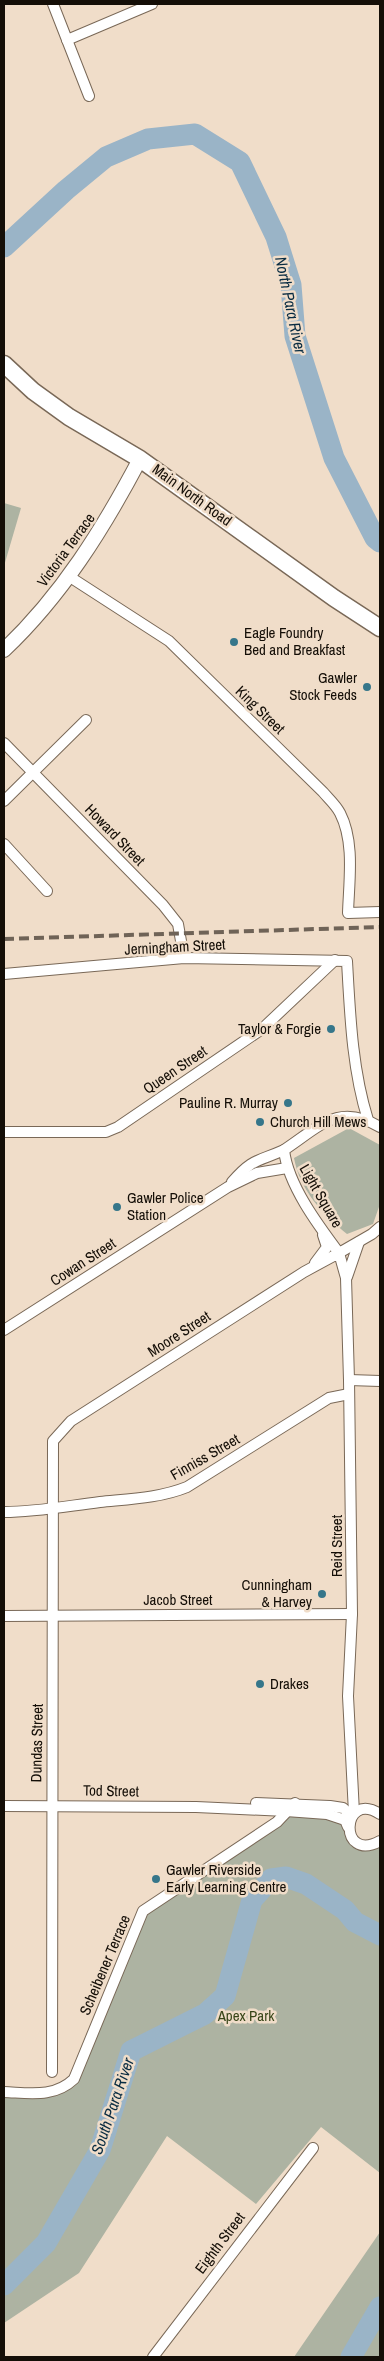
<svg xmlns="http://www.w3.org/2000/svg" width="384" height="2361" font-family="'Archivo Narrow',sans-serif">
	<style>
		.green { fill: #adb3a2 }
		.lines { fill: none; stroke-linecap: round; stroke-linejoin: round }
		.river { stroke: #9ab4c7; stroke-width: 21 }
		.street-casing { stroke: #796857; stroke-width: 12 }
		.secondary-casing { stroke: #796857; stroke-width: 16 }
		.primary-casing { stroke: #796857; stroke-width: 19 }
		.street { stroke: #fff; stroke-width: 10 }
		.secondary { stroke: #fff; stroke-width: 14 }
		.primary { stroke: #fff; stroke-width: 16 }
		.rail { stroke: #6f6357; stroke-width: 4; stroke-dasharray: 10 5; stroke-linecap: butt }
		.poi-dot { fill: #36768a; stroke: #f0ddc9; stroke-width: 2 }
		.labels { text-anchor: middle; stroke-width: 5; stroke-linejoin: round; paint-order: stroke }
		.street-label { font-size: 15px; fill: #140e07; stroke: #f0ddc9 }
		.poi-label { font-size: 15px; fill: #140e07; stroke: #f0ddc9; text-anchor: start }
		.park-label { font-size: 15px; fill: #384618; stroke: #f0ddc9 }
		.water-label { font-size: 16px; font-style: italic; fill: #092c42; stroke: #f0ddc9 }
	</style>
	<rect width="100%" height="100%" fill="#f0ddc9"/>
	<g class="green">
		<polygon points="4,503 21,508 4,566"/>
		<path d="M349,1128l31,17v59l-7,20 -26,10c-25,-20 -47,-44 -53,-76z"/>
		<polygon points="286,1811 345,1820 354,1840 380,1841 380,2173 321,2127 256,2204 167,2136 79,2273 4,2323 4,2092 51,2094 74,2079 143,1911"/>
		<polygon points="380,2232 380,2357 294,2357"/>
	</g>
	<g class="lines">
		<g class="river">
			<polyline points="4,247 66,190 106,157 148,139 195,134 240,162 276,237 291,285 295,336 334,458 375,538 380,542"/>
			<polyline points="4,2285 46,2243 100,2150 131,2051 205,2014 225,1996 252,1900 271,1879 286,1877 306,1884 345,1910 355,1922 380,1935"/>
			<polyline points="351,2357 380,2307"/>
		</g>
		<defs>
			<g id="street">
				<polyline points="53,4 89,96"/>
				<polyline points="67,40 152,4"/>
				<path d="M70,577l99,64 154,151c5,6 13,13 17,21 15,29 9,68 8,100l32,-1"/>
				<polyline points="4,743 163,905 178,924 184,958"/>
				<polyline points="4,801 86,720"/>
				<polyline points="4,844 47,891"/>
				<path d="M4,974l180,-16 163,3c3,53 5,108 21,159"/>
				<path d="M380,1127c-42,-25 -61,0 -96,23 4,35 34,75 55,103l33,-19 8,-7"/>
				<polyline points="4,1132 106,1132 118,1127 262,1029 335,960"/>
				<path d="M232,1182c21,-24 25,-20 52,-32"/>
				<polyline points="315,1263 327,1247 323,1235"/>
				<polyline points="347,1277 359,1242"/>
				<polyline points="4,1330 228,1187 257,1173 287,1168"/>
				<polyline points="349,1380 380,1381"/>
				<path d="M4,1512c33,0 63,-6 96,-10 29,-3 60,-4 87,-15l142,-89 20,-4"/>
				<polyline points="4,1616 352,1614"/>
				<polyline points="256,1803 330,1806 343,1808 352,1816"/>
				<polyline points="4,1806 196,1807 286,1811 327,1814 345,1820 348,1827"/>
				<path d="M380,1814c-39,-25 -42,50 0,27"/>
				<polyline points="52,2072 53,1441 71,1421 304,1272 339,1253 346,1278 349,1380 352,1614 348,1696 354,1813"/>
				<path d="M4,2092c26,1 50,6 70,-13l69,-168 134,-89 18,-19"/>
				<polyline points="153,2357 313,2148"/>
			</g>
			<path id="secondary" d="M4,650c58,-55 99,-121 136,-191"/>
			<polyline id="primary" points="4,364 33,391 69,417 140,459 334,598 380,628"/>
		</defs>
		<use href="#street" class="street-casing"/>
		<use href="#secondary" class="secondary-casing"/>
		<use href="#primary" class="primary-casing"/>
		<use href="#street" class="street"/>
		<use href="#secondary" class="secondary"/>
		<use href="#primary" class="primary"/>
		<polyline class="rail" points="4,939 380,927"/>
	</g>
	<g class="poi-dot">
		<circle cx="234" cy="642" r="5"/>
		<circle cx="367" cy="687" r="5"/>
		<circle cx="331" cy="1029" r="5"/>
		<circle cx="288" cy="1103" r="5"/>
		<circle cx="260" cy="1122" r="5"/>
		<circle cx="117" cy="1207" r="5"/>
		<circle cx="322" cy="1594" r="5"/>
		<circle cx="260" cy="1684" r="5"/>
		<circle cx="156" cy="1879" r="5"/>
	</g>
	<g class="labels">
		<g class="street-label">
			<text transform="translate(192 495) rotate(36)" y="5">Main North Road</text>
			<text transform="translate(66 550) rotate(-54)" y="5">Victoria Terrace</text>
			<text transform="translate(260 710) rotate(44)" y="5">King Street</text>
			<text transform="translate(115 835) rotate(46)" y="5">Howard Street</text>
			<text transform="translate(175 947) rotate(-3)" y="5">Jerningham Street</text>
			<text transform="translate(175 1070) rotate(-34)" y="5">Queen Street</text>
			<text transform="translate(321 1196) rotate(60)" y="5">Light Square</text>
			<text transform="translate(83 1262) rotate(-33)" y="5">Cowan Street</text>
			<text transform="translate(179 1334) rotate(-33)" y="5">Moore Street</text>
			<text transform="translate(205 1457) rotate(-30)" y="5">Finniss Street</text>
			<text transform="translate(337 1546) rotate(-90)" y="5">Reid Street</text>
			<text x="178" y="1605">Jacob Street</text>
			<text transform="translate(37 1743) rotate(-89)" y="5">Dundas Street</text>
			<text transform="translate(111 1791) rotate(1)" y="5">Tod Street</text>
			<text transform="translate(105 1965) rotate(-67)" y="5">Scheibener Terrace</text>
			<text transform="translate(220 2243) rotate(-53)" y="5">Eighth Street</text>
		</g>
		<g class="poi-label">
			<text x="244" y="638">Eagle Foundry<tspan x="244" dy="17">Bed and Breakfast</tspan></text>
			<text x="357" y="683" text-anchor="end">Gawler<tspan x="357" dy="17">Stock Feeds</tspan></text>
			<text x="321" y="1034" text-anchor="end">Taylor &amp; Forgie</text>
			<text x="278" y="1108" text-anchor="end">Pauline R. Murray</text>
			<text x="270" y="1127">Church Hill Mews</text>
			<text x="127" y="1203">Gawler Police<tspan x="127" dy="17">Station</tspan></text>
			<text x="312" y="1590" text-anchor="end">Cunningham<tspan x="312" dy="17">&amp; Harvey</tspan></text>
			<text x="270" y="1689">Drakes</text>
			<text x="166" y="1875">Gawler Riverside<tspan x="166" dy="17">Early Learning Centre</tspan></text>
		</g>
		<g class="park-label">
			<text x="246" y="2021">Apex Park</text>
		</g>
		<g class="water-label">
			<text transform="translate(291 305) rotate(78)" y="6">North Para River</text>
			<text transform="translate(112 2106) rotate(-71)" y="6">South Para River</text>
		</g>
	</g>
	<rect width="384" height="2361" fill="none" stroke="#140e07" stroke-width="10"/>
</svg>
